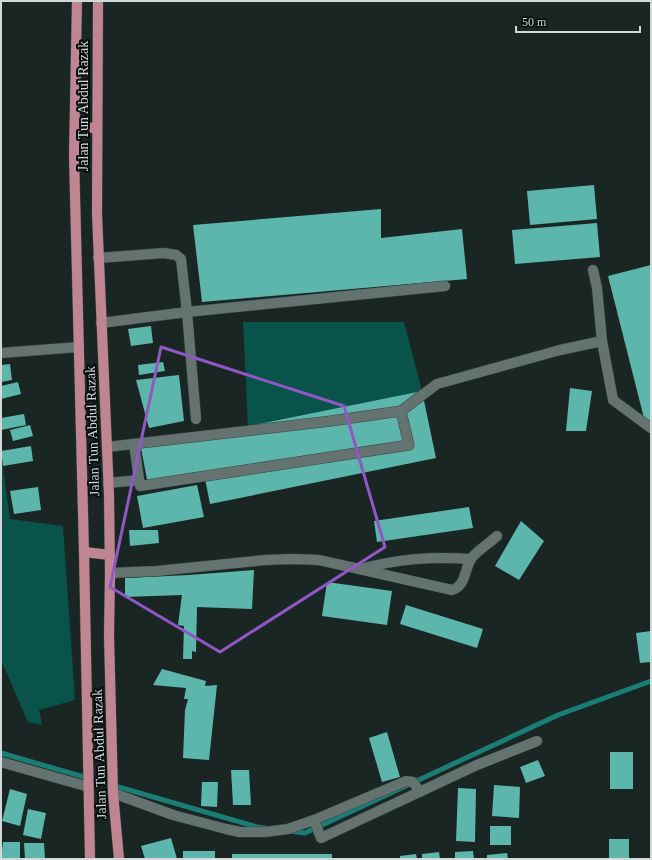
<svg xmlns="http://www.w3.org/2000/svg" width="652" height="860" font-family="Georgia,serif">
	<style>
		.green { fill: #09534b }
		.lines { fill: none; stroke-linecap: round; stroke-linejoin: round }
		.stream { stroke: #1a7e74; stroke-width: 5 }
		.building { fill: #5db6ab }
		.minor-casing { stroke: #394442; stroke-width: 11 }
		.major-casing { stroke: #394442; stroke-width: 11 }
		.minor { stroke: #647370; stroke-width: 10 }
		.major { stroke: #bf8593; stroke-width: 10 }
		.marked { fill: none; stroke: #9057c5; stroke-width: 3; stroke-linejoin: round }
		.labels { text-anchor: middle; stroke-width: 4; stroke-linejoin: round; paint-order: stroke }
		.street-label { font-size: 14px; fill: #d1d9d8; stroke: #080e0d }
	</style>
	<rect width="100%" height="100%" fill="#1a2624"/>
	<g class="green">
		<polygon points="243,322 404,322 422,391 248,427"/>
		<polygon points="1,453 10,519 63,526 75,700 39,710 42,725 28,722 1,660"/>
	</g>
	<g class="lines">
		<g class="stream">
			<polyline points="1,753 257,827 266,828"/>
			<polyline points="289,831 305,833 558,715 651,681"/>
		</g>
	</g>
	<g class="building">
		<polygon points="594,185 597,219 530,225 527,191"/>
		<polygon points="381,209 381,238 462,229 467,279 202,302 193,225"/>
		<polygon points="597,223 600,257 515,264 512,230"/>
		<polygon points="651,265 651,429 647,430 608,276"/>
		<polygon points="151,326 153,343 131,346 128,329"/>
		<polygon points="163,362 165,371 139,375 138,365"/>
		<polygon points="10,364 12,380 1,382 1,365"/>
		<polygon points="179,375 184,421 149,428 136,380"/>
		<polygon points="18,382 21,394 1,399 1,386"/>
		<polygon points="570,388 592,391 586,431 566,431"/>
		<polygon points="422,391 436,458 210,504 205,479 149,490 141,448"/>
		<polygon points="24,414 26,425 1,430 1,418"/>
		<polygon points="30,425 33,436 13,441 10,430"/>
		<polygon points="31,446 33,461 3,466 1,451"/>
		<polygon points="197,485 204,517 143,528 137,496"/>
		<polygon points="38,487 41,510 14,514 10,491"/>
		<polygon points="469,507 473,528 377,542 374,521"/>
		<polygon points="521,521 544,541 519,580 495,566"/>
		<polygon points="129,530 158,530 159,543 130,546"/>
		<polygon points="254,570 252,609 197,607 196,652 192,651 192,659 183,659 184,626 178,625 182,595 125,597 125,578 189,575"/>
		<polygon points="327,582 392,591 387,625 322,616"/>
		<polygon points="406,605 483,629 477,648 400,624"/>
		<polygon points="651,631 651,662 640,663 636,633"/>
		<polygon points="162,669 206,681 205,686 217,685 209,760 183,758 185,710 188,699 184,699 186,688 153,685"/>
		<polygon points="387,732 400,777 382,782 369,738"/>
		<rect x="610" y="752" width="23" height="37"/>
		<polygon points="538,760 545,776 526,783 520,767"/>
		<polygon points="231,770 249,770 251,805 233,805"/>
		<polygon points="202,782 218,782 217,807 201,806"/>
		<polygon points="494,785 520,787 519,818 492,816"/>
		<polygon points="458,788 476,789 475,842 456,841"/>
		<polygon points="10,789 27,794 20,826 2,821"/>
		<polygon points="28,809 46,813 41,839 23,835"/>
		<rect x="490" y="826" width="21" height="19"/>
		<polygon points="171,838 177,859 145,859 141,846"/>
		<rect x="609" y="839" width="20" height="20"/>
		<polygon points="3,842 20,842 20,859 1,859"/>
		<polygon points="24,843 44,843 45,859 25,859"/>
		<rect x="183" y="851" width="32" height="8"/>
		<polygon points="473,851 474,859 455,859 455,852"/>
		<polygon points="439,852 440,859 422,859 422,854"/>
		<polygon points="507,853 508,859 487,859 487,855"/>
		<rect x="232" y="854" width="100" height="5"/>
		<polygon points="416,854 417,859 400,859 400,856"/>
	</g>
	<g class="lines">
		<defs>
			<g id="minor">
				<polyline points="98,258 164,253 176,255 181,259 187,312 196,419"/>
				<polyline points="101,323 187,312 445,286"/>
				<polyline points="602,341 613,400 651,428"/>
				<polyline points="1,353 79,347"/>
				<polyline points="134,444 140,486 409,445 401,411"/>
				<polyline points="107,447 331,421 401,411 437,384 560,350 602,341 597,288 593,270"/>
				<polyline points="108,483 139,480"/>
				<path d="M360,569c39,-10 71,-13 111,-10"/>
				<path d="M110,573l47,-2 108,-11 28,-1 26,1 133,30c14,-4 12,-20 19,-31 3,-6 20,-17 26,-23"/>
				<polyline points="1,762 89,787"/>
				<polyline points="113,793 173,815 226,829 240,832 265,832 288,829 314,820 406,781 413,782 420,792"/>
				<polyline points="314,820 321,838 477,765 537,741"/>
			</g>
			<g id="major">
				<polyline points="77,1 74,155 84,552 90,859"/>
				<polyline points="98,1 97,214 109,495 110,573 109,635 113,793 119,859"/>
				<polyline points="75,127 97,128"/>
				<polyline points="84,552 110,555"/>
			</g>
		</defs>
		<use href="#minor" class="minor-casing"/>
		<use href="#major" class="major-casing"/>
		<use href="#minor" class="minor"/>
		<use href="#major" class="major"/>
	</g>
	<path class="marked" d="M161,347l183,59 41,141 -165,105 -110,-65z"/>
	<g class="labels">
		<g class="street-label">
			<text transform="translate(83 106) rotate(-90)" y="5">Jalan Tun Abdul Razak</text>
			<text transform="translate(92 431) rotate(-92)" y="5">Jalan Tun Abdul Razak</text>
			<text transform="translate(99 754) rotate(-92)" y="5">Jalan Tun Abdul Razak</text>
		</g>
	</g>
	<rect width="652" height="860" fill="none" stroke="#d1d9d8" stroke-width="4"/>
	<path d="M516 26v6h124v-6" fill="none" stroke="#d1d9d8" stroke-width="2"/>
	<text x="522" y="26" font-size="12" fill="#d1d9d8" stroke="#080e0d" stroke-width="3" paint-order="stroke">50 m</text>
</svg>
